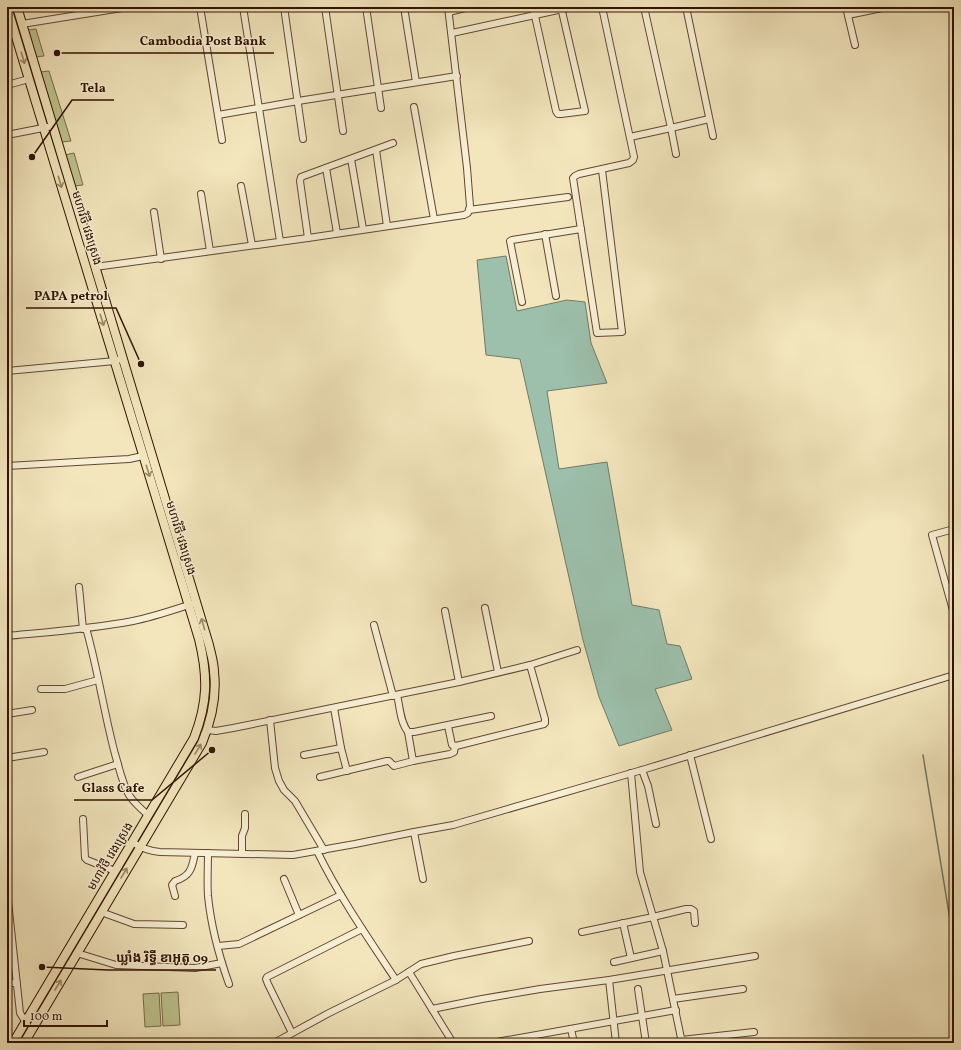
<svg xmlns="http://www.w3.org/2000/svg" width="961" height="1050" font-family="Vollkorn,'Noto Sans Khmer',serif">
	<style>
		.green { fill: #bec48f; stroke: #786b48 }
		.water { fill: #9cc0ac; stroke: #727a68 }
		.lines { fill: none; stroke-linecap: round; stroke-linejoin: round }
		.stream { stroke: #727a68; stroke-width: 1.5 }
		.minor-casing { stroke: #624730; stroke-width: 8 }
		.major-casing { stroke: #321201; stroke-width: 10 }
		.minor { stroke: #f7efd4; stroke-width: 6 }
		.major { stroke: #f3e6bd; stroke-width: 8 }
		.oneway { stroke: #9c8768 }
		.labels { text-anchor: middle; stroke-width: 3; stroke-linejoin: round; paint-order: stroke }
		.street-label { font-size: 12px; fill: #321201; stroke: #f7efd4 }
		.leader { fill: none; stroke: #321201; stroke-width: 1.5 }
		.callout-dot { fill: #321201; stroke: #f7efd4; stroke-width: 1.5 }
		.callout-label { font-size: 13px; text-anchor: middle; font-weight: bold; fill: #321201; stroke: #f7efd4; stroke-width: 3; stroke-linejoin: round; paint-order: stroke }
	</style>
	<rect width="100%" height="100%" fill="#f3e6bd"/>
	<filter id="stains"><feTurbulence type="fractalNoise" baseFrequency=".005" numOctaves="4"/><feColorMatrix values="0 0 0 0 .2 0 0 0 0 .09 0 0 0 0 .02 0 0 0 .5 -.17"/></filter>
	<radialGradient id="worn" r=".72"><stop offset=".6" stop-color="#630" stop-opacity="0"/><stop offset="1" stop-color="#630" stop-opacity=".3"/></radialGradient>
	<g class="green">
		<polygon points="36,29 44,56 35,57 27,30"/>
		<polygon points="49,71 71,141 61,142 40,72"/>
		<polygon points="74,153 83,185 74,186 65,155"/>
		<polygon points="178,992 180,1025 163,1026 161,993"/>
		<polygon points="159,993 161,1026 145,1027 143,994"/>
	</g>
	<polygon class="water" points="506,256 517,311 567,300 585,302 591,343 607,383 547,391 559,469 607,462 632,605 659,610 667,644 680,646 692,679 655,689 672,730 619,746 599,697 583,640 520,359 486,355 477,260"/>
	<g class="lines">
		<polyline class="stream" points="923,755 954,944"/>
		<defs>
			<g id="minor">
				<polyline points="200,7 222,140"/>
				<polyline points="243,7 280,241"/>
				<polyline points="284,7 303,139"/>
				<polyline points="325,7 343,131"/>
				<polyline points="366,7 381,108"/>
				<polyline points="404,7 416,82"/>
				<polyline points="533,7 556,111 558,114 561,114 585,111 561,7"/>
				<polyline points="644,7 671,128 709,119"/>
				<polyline points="686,7 713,136"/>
				<polyline points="846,7 855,45"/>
				<polyline points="449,12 469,7"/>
				<polyline points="848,15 887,7"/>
				<polyline points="22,24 128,7"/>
				<polyline points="452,33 572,7"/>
				<polyline points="7,85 29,79"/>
				<polyline points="414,107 434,219"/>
				<polyline points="218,115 298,101 457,76"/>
				<polyline points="7,135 53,126"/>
				<polyline points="630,137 671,128 676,154"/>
				<polyline points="376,150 387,226"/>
				<polyline points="351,159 363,229"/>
				<polyline points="326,168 337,233"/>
				<polyline points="602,170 622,332 597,333 573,178 575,176 579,174 629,163 633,160 634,157 602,7"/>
				<polyline points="241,186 252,245"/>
				<polyline points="201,194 210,251"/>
				<polyline points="469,210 568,197"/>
				<polyline points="154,212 161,259"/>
				<polyline points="545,234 556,296"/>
				<polyline points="308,238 300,181 301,177 393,143"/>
				<polyline points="95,267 308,238 464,215 468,213 470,206 467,168 448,7"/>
				<polyline points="522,302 510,241 512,240 581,229"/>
				<polyline points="7,371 115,361 123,358"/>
				<polyline points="7,466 129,459 143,456"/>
				<polyline points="954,529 932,535 954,614"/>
				<polyline points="79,587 83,629"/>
				<polyline points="485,608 498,672"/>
				<polyline points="445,611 459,682"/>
				<polyline points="374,625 393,696"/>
				<path d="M86,628c12,42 18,85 29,126 4,13 7,29 14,41 5,8 12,14 19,20"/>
				<path d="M7,636c42,-4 84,-7 126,-15 20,-4 40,-11 59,-17"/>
				<polyline points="41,689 65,689 98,680"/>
				<path d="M397,695c3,12 3,27 11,37h6l77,-16"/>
				<polyline points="334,708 341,748 347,771"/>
				<polyline points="7,714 32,710"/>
				<polyline points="270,720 275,768 279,781 284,790 295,801 324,850"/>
				<polyline points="448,726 452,745 456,746 544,724 545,723 545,719 530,665"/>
				<polyline points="207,730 216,731 233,728 459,682 530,665 577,650"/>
				<polyline points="408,732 413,761"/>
				<polyline points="304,755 341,748"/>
				<polyline points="690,755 711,839"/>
				<polyline points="7,758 44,752"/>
				<polyline points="642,770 648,786 656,824"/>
				<polyline points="631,773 640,872 663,951 682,1043"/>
				<polyline points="78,777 118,764"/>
				<polyline points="320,777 387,761 389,761 394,766 413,761 450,754 454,752 455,746"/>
				<polyline points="83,819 85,858 87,860 115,871"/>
				<polyline points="414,832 423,879"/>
				<path d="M132,842c9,6 17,9 28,10l133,3 62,-11 59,-12 39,-7 189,-55 312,-95"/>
				<path d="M317,851c22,45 51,87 79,129"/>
				<path d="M208,853c0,14 -1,29 0,43 3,30 11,60 21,88"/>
				<polyline points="242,854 242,836 245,828 245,814"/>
				<polyline points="284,879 299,915"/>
				<polyline points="7,892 20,1013 27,1024"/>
				<path d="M175,896l-3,-11 3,-4c16,-5 17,-13 20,-28"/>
				<polyline points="101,912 134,924 183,925"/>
				<polyline points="623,923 631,958"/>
				<polyline points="582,932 653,917 686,909 691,909 694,911 695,923"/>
				<polyline points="218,946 239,944 341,895"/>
				<polyline points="77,953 116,965 195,968 222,963"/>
				<polyline points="614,962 663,951"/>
				<polyline points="409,972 453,1043"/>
				<polyline points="609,980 616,1043"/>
				<polyline points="7,983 17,983"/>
				<polyline points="638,989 646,1043"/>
				<polyline points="673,999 743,989"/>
				<polyline points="432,1009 482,999 540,989 609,980 755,956"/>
				<polyline points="571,1029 574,1043"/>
				<polyline points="292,1033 268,984 266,979 267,977 362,929"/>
				<polyline points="681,1040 754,1032"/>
				<polyline points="274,1043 329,1013 396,980 421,964 454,956 529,941"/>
				<polyline points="491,1043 676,1010"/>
			</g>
			<g id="major">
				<path d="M7,7l192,632c9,37 9,63 -5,99l-181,305"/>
				<path d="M17,7l192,638c2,9 5,18 5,27 3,25 -3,49 -12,71l-178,300"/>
			</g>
		</defs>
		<use href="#minor" class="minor-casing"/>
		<use href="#major" class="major-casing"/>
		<use href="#minor" class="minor"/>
		<use href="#major" class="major"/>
	</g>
	<defs><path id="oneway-shaft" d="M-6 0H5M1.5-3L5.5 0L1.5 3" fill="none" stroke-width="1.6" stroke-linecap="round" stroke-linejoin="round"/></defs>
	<g class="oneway">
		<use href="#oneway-shaft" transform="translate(23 58) rotate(73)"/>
		<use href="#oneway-shaft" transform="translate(60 182) rotate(73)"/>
		<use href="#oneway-shaft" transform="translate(102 320) rotate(73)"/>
		<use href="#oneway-shaft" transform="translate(148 471) rotate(73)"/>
		<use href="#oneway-shaft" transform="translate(203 624) rotate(-106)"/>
		<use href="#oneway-shaft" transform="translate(198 749) rotate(-59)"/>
		<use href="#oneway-shaft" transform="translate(124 873) rotate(-59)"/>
		<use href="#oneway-shaft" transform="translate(58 985) rotate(-59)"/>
	</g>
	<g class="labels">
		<g class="street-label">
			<text transform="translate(87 228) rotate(73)" y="4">មហាវិថី វេងស្រេង</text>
			<text transform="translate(181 538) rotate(73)" y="4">មហាវិថី វេងស្រេង</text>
			<text transform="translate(110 856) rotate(-59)" y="4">មហាវិថី វេងស្រេង</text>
		</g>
	</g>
	<path class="leader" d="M57 53L131 53H274M32 157L72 100H114M141 364L116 308H26M212 750L152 800H74M42 967L108 970H216"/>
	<g class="callout-dot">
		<circle cx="57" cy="53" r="4"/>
		<circle cx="32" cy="157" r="4"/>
		<circle cx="141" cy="364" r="4"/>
		<circle cx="212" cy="750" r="4"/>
		<circle cx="42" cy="967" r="4"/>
	</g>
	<g class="callout-label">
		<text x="203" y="45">Cambodia Post Bank</text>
		<text x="93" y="92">Tela</text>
		<text x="71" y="300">PAPA petrol</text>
		<text x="113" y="792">Glass Cafe</text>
		<text x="162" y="962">ឃ្លាំង រិទ្ធី ខាអូតូ 09</text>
	</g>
	<rect width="961" height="1050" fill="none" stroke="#f3e6bd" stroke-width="24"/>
	<rect x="8" y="8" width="945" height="1034" fill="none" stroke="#321201" stroke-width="2"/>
	<rect x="12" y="12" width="937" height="1026" fill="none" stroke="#321201"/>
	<path d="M24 1020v6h83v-6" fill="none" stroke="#321201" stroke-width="2"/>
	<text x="30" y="1020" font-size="12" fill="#321201" stroke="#f7efd4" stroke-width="3" paint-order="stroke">100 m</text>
	<rect width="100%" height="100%" filter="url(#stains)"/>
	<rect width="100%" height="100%" fill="url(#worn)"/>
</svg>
